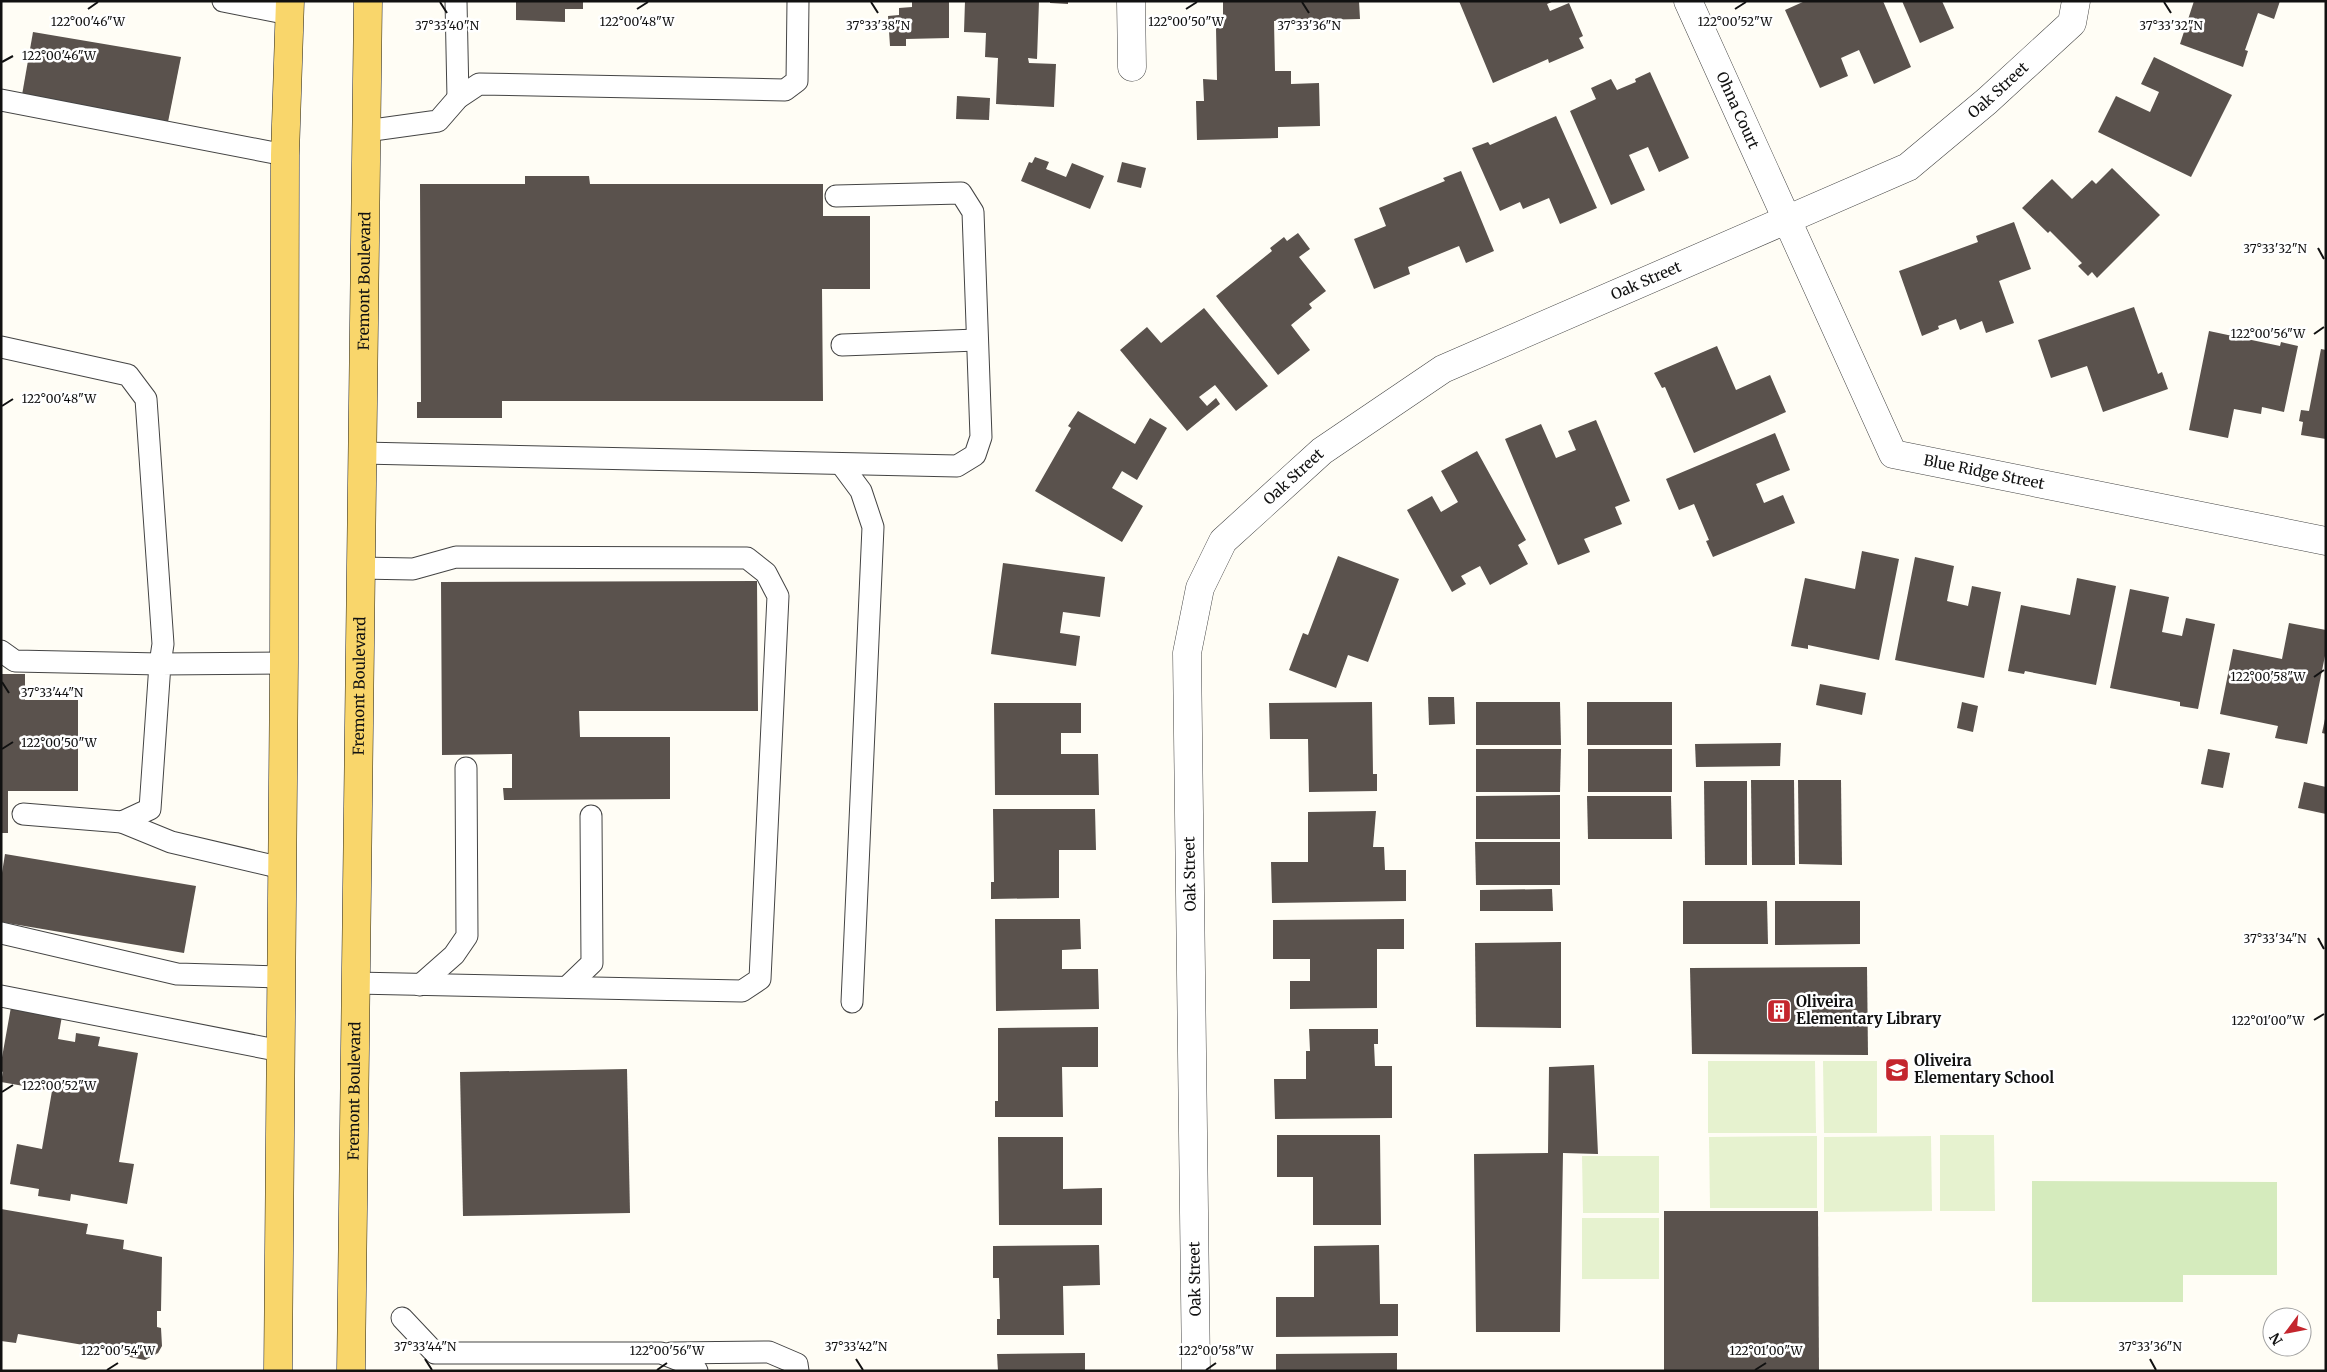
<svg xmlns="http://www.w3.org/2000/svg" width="2327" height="1372" font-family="Merriweather,serif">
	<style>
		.green { fill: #d5ebbd }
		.pitch { fill: #e6f2cf }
		.building { fill: #5a524d }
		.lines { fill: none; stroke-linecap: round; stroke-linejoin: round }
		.service-casing { stroke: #444; stroke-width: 23 }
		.minor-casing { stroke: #444; stroke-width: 29 }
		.primary-casing { stroke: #222; stroke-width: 29 }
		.service { stroke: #fff; stroke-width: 21 }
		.minor { stroke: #fff; stroke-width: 28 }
		.primary { stroke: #f9d66b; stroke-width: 28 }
		.ticks { fill: none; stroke: #111; stroke-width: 2 }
		.labels { text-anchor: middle; stroke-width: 5; stroke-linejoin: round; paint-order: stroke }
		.street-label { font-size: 15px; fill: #111; stroke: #fff }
		.poi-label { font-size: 15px; font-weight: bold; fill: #111; stroke: #fff; text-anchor: start }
		.ticks-label { font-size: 12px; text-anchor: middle; fill: #111; stroke: #fff; stroke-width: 5; stroke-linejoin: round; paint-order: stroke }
	</style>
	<rect width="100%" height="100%" fill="#fffdf5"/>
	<polygon class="green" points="2032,1181 2277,1182 2277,1275 2183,1275 2183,1302 2032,1302"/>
	<g class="pitch">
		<polygon points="1708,1061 1815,1061 1816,1133 1708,1133"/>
		<polygon points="1823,1061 1877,1061 1877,1133 1824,1133"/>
		<polygon points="1940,1135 1994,1135 1995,1211 1940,1211"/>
		<polygon points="1817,1136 1817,1208 1710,1208 1709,1137"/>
		<polygon points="1931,1136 1932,1211 1824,1212 1824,1137"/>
		<polygon points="1582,1156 1659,1156 1659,1213 1583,1213"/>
		<rect x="1582" y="1218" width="77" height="61"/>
	</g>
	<g class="building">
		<polygon points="516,1 583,1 583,9 565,9 565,22 516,20"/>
		<polygon points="912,1 949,1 949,38 906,39 906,46 890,46 888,16 899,15 899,8 912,7"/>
		<polygon points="965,1 1039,1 1037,59 1028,58 1029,63 1056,64 1054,107 996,104 998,58 985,57 986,33 964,32"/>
		<polygon points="1050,1 1068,1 1068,4 1050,3"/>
		<polygon points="1223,1 1359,1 1360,19 1274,21 1275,71 1291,71 1291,84 1319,83 1320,126 1278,127 1278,138 1197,140 1196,101 1204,101 1203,79 1217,80 1216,28 1223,28"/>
		<polygon points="1459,1 1554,1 1547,4 1550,11 1569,3 1583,36 1579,38 1584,48 1549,63 1548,59 1493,83"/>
		<polygon points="1805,1 1883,1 1911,67 1874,84 1859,50 1841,58 1848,76 1820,88 1785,10"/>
		<polygon points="1902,1 1942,1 1954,28 1920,43"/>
		<polygon points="2194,1 2280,1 2274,19 2258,13 2245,50 2248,51 2243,67 2180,44"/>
		<polygon points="33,32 181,57 168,122 22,95"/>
		<polygon points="2154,57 2232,95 2191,177 2098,132 2116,96 2150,112 2159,92 2141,84"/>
		<polygon points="1650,72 1689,158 1659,172 1648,147 1629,155 1645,190 1611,205 1570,111 1596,99 1591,88 1611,79 1617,90 1636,82 1635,79"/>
		<polygon points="957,96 990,98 989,120 956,119"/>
		<polygon points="1556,116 1597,208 1560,224 1549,198 1523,209 1520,202 1500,211 1472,148 1488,142 1490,145"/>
		<polygon points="1035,157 1049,162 1046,169 1066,177 1072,163 1104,176 1090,209 1021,181 1029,162 1032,163"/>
		<polygon points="1122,162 1146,168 1141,188 1117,182"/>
		<polygon points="2112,168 2160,215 2097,278 2092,272 2088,276 2078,266 2082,263 2050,231 2048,233 2022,208 2052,179 2072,199 2092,180 2096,184"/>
		<polygon points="1461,171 1494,251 1466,263 1459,246 1408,267 1410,274 1374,289 1354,239 1386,226 1379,208 1445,181 1443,178"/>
		<polygon points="525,176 589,176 590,184 823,184 823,216 870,216 870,289 822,289 823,401 502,401 502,418 417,418 417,402 421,402 420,184 525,184"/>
		<polygon points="2014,222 2031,269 1999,281 2014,323 1986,333 1982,321 1960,330 1956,319 1938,326 1939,329 1922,336 1899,271 1978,242 1976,236"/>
		<polygon points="1298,233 1310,249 1299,257 1326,291 1309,304 1312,308 1291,325 1310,350 1278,375 1216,296 1272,251 1270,248 1284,237 1287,241"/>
		<polygon points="2134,307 2158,374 2162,372 2168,389 2103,412 2087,366 2051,378 2038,340"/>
		<polygon points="1204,308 1268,386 1236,411 1215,385 1199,397 1207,406 1216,398 1220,404 1187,431 1120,350 1147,327 1161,343"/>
		<polygon points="2209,331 2280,346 2281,342 2298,346 2284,412 2262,407 2261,414 2234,409 2228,438 2189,430"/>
		<polygon points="1717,346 1736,390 1770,375 1786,412 1694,453 1665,387 1662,388 1654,373"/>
		<polygon points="2321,349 2326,350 2326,439 2301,435 2303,422 2299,421 2301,410 2309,411"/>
		<polygon points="1078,411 1135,444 1150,418 1167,428 1137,480 1122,471 1112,488 1143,506 1122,542 1035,491 1071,428 1068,426"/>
		<polygon points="1596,420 1630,501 1615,507 1622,524 1584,539 1590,552 1558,565 1505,439 1541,424 1556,458 1576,450 1568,431"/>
		<polygon points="1775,433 1790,470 1756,484 1764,503 1783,495 1795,523 1713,557 1706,541 1709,540 1694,504 1679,510 1666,479"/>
		<polygon points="1477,451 1526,540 1518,545 1528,564 1490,585 1480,566 1461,576 1466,584 1452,592 1407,510 1432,496 1441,512 1458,502 1441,471"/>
		<polygon points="1862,551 1899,559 1879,660 1808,645 1808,649 1791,646 1805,578 1855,589"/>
		<polygon points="1338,556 1399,579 1368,662 1348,655 1336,688 1289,670 1303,633 1308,635"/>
		<polygon points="1915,557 1954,566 1947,601 1968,606 1972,586 2001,592 1984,678 1895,660"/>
		<polygon points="1003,563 1105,577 1100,617 1063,612 1060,633 1080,636 1076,666 991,654"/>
		<polygon points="2077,578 2116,586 2096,685 2025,671 2024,674 2008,671 2021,605 2070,615"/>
		<polygon points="757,581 758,711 579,711 580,737 670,737 670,799 504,800 503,788 512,788 512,754 442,755 441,582"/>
		<polygon points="2130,589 2169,597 2162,632 2182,636 2186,618 2215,624 2198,709 2180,706 2180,702 2110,688"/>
		<polygon points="2289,623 2326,630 2326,651 2307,744 2275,738 2278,726 2220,714 2233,649 2282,659"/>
		<polygon points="1,674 25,674 25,700 78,700 78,791 8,791 8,833 1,833"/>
		<polygon points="1820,684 1866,693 1862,715 1816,705"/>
		<polygon points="1428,697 1454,697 1455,724 1429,725"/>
		<polygon points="1372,702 1373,774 1377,774 1377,791 1309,792 1308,739 1270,739 1269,703"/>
		<polygon points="1476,702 1560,702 1561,745 1476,745"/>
		<rect x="1587" y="702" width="85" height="43"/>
		<polygon points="1962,702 1978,706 1973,732 1957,728"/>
		<polygon points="994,703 1081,703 1081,733 1061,733 1061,754 1098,754 1099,795 995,795"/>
		<polygon points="2325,719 2326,719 2326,734 2322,733"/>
		<polygon points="1781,743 1780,766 1696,767 1695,744"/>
		<polygon points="1476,749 1561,749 1560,792 1476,792"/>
		<rect x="1588" y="749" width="84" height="43"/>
		<polygon points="2208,749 2230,753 2223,788 2201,784"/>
		<polygon points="1751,780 1794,780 1795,865 1752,865"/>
		<polygon points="1798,780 1841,780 1842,865 1799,864"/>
		<polygon points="1704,781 1747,781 1747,865 1705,865"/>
		<polygon points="2304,782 2326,787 2326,814 2298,808"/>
		<polygon points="1560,795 1560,839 1476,839 1476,796"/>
		<polygon points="1587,796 1671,796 1672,839 1588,839"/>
		<polygon points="993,809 1095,809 1096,850 1059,850 1059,898 991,899 991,882 994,882"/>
		<polygon points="1376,811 1373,847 1384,847 1385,870 1406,870 1406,901 1272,903 1271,862 1308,862 1308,812"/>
		<polygon points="1475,842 1560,842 1560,885 1476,885"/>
		<polygon points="5,854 196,886 184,953 1,922 1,879"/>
		<polygon points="1552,889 1553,911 1480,911 1480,890"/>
		<polygon points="1683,901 1767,901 1768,944 1683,944"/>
		<polygon points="1775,901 1860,901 1860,944 1775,945"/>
		<polygon points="995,919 1080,919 1081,949 1062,950 1062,969 1098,969 1099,1009 996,1011"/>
		<polygon points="1404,919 1404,949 1377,949 1377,1008 1290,1009 1290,981 1310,981 1310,959 1273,959 1273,920"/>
		<polygon points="1561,942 1561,1028 1476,1027 1475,943"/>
		<polygon points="1867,967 1868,1055 1692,1054 1690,968"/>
		<polygon points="11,1007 62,1016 58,1039 75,1042 76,1033 100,1037 98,1046 138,1053 119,1162 134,1164 127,1204 71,1194 70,1201 38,1196 39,1189 10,1184 17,1144 42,1149 52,1091 1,1082 3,1072 1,1071 1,1063"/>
		<polygon points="1098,1027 1098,1067 1062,1067 1063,1117 995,1117 995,1101 998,1101 998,1028"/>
		<polygon points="1309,1029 1378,1029 1378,1044 1374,1044 1375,1066 1392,1066 1392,1118 1275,1119 1274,1079 1306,1079 1306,1051 1310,1051"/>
		<polygon points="1594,1065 1598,1154 1563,1153 1560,1332 1476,1332 1474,1154 1548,1153 1549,1067"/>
		<polygon points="627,1069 630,1213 463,1216 460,1072"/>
		<polygon points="1277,1135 1380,1135 1381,1225 1313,1225 1313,1177 1277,1177"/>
		<polygon points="998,1137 1063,1137 1063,1189 1102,1188 1102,1225 999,1225"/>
		<polygon points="1,1209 88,1224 86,1234 124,1240 123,1249 162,1257 161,1311 157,1311 157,1327 161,1328 162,1346 158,1353 145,1360 125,1356 125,1352 18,1334 16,1343 1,1341"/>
		<polygon points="1664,1211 1818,1211 1819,1371 1664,1371"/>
		<polygon points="1099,1245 1100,1285 1063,1286 1064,1335 997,1335 997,1319 1000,1319 999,1278 993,1278 993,1246"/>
		<polygon points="1379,1245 1380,1304 1398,1304 1398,1336 1276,1337 1276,1297 1314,1297 1314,1246"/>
		<polygon points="1085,1353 1085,1371 998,1371 997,1354"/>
		<polygon points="1397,1353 1397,1371 1276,1371 1276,1354"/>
	</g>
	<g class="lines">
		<defs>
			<g id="service">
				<polyline points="223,1 289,14"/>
				<polyline points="456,1 458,98"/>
				<polyline points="1,100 285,155"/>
				<polyline points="366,131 438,121 458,98 479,84 785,90 797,81 798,1"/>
				<polyline points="842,345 977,340"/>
				<polyline points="1,347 128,375 146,399 163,644 160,664 15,661 1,651"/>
				<polyline points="362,453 957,466 975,455 981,437 973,212 961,193 836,196"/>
				<polyline points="841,464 861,491 873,527 852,1002"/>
				<polyline points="23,814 122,822 150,809 160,664 284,663"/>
				<polyline points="122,822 171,842 282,868"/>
				<polyline points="1,933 177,974 281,977"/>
				<polyline points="355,983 742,991 760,979 778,596 766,573 747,558 456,557 413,569 360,568"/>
				<polyline points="420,985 454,955 467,936 466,768"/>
				<polyline points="567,987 592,963 591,816"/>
				<polyline points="1,996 281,1051"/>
				<polyline points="402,1318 435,1353 661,1353 694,1366 697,1371"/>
				<polyline points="671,1353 769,1352 797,1364 798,1371"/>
			</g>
			<g id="minor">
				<polyline points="1131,1 1132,67"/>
				<path id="s1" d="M1688,1l205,453 433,87"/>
				<path id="s2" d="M1196,1371l-9,-718 13,-65 23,-47 99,-90 121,-82 465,-202 79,-66 85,-78 4,-22"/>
			</g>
			<g id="primary">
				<polyline points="278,1371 284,663 285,155 290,1"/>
				<path id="s3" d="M351,1371l17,-1370"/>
			</g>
		</defs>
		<use href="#service" class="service-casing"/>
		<use href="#minor" class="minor-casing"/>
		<use href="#primary" class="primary-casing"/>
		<use href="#service" class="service"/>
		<use href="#minor" class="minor"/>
		<use href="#primary" class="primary"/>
	</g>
	<path class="ticks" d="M440,2l7,11M871,2l7,11M1302,2l7,11M2164,2l7,11M88,9l10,-7M637,9l11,-7M1186,9l11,-7M1735,9l11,-7M2,62l11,-6M2318,248l6,11M2314,334l10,-7M2,406l11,-7M2314,677l10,-7M2,682l7,11M2,749l11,-7M2318,938l6,11M2314,1020l10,-6M2,1092l11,-7M425,1359l7,11M856,1359l7,11M2150,1359l6,11M107,1370l11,-7M657,1370l10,-7M1206,1370l10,-7M1755,1370l11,-7"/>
	<defs>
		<symbol id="building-square" viewBox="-11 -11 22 22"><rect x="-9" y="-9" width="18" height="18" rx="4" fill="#c4262e" stroke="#fff"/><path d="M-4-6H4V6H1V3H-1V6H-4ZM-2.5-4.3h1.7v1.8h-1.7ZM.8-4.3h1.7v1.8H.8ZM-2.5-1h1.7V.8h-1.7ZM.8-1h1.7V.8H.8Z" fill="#fff"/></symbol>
		<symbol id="school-square" viewBox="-11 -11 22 22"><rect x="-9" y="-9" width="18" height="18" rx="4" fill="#c4262e" stroke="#fff"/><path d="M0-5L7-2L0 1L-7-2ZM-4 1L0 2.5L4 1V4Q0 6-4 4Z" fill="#fff"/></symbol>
	</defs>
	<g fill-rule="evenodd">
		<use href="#building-square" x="1765" y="997" width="28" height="28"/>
		<use href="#school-square" x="1883" y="1056" width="28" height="28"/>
	</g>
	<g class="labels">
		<g class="street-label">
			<text dy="5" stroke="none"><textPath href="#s2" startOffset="1742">Oak Street</textPath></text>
			<text dy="5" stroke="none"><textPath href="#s1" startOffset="120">Ohna Court</textPath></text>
			<text dy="5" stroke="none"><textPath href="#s3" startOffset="1090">Fremont Boulevard</textPath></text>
			<text dy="5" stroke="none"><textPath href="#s2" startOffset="1338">Oak Street</textPath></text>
			<text dy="5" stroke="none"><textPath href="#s1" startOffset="590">Blue Ridge Street</textPath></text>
			<text dy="5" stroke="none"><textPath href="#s2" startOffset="932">Oak Street</textPath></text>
			<text dy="5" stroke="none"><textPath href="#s3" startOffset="685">Fremont Boulevard</textPath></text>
			<text transform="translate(1190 874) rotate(-91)" y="5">Oak Street</text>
			<text dy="5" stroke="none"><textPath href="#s3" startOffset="280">Fremont Boulevard</textPath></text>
			<text transform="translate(1195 1279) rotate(-91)" y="5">Oak Street</text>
		</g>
		<g class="poi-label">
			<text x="1796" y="1007">Oliveira<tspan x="1796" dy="17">Elementary Library</tspan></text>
			<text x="1914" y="1066">Oliveira<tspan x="1914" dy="17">Elementary School</tspan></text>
		</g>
	</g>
	<g class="ticks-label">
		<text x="88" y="26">122°00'46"W</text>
		<text x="637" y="26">122°00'48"W</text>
		<text x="1186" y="26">122°00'50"W</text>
		<text x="1735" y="26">122°00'52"W</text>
		<text x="447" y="30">37°33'40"N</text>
		<text x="878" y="30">37°33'38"N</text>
		<text x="1309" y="30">37°33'36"N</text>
		<text x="2171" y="30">37°33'32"N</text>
		<text x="59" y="60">122°00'46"W</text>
		<text x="2275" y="253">37°33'32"N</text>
		<text x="2268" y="338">122°00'56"W</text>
		<text x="59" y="403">122°00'48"W</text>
		<text x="2268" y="681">122°00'58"W</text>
		<text x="52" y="697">37°33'44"N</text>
		<text x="59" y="747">122°00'50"W</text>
		<text x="2275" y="943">37°33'34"N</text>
		<text x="2268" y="1025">122°01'00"W</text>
		<text x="59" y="1090">122°00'52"W</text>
		<text x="425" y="1351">37°33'44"N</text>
		<text x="856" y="1351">37°33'42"N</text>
		<text x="2150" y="1351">37°33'36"N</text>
		<text x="118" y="1355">122°00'54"W</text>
		<text x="667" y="1355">122°00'56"W</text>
		<text x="1216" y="1355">122°00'58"W</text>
		<text x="1766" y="1355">122°01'00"W</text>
	</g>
	<rect width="2327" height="1372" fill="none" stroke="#111111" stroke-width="5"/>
	<g transform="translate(2287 1332) rotate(238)"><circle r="24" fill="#ffffff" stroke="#a0a0a0"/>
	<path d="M0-4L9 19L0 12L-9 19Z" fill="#c4262e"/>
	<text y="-8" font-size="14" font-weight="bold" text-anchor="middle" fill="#111111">N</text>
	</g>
</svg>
